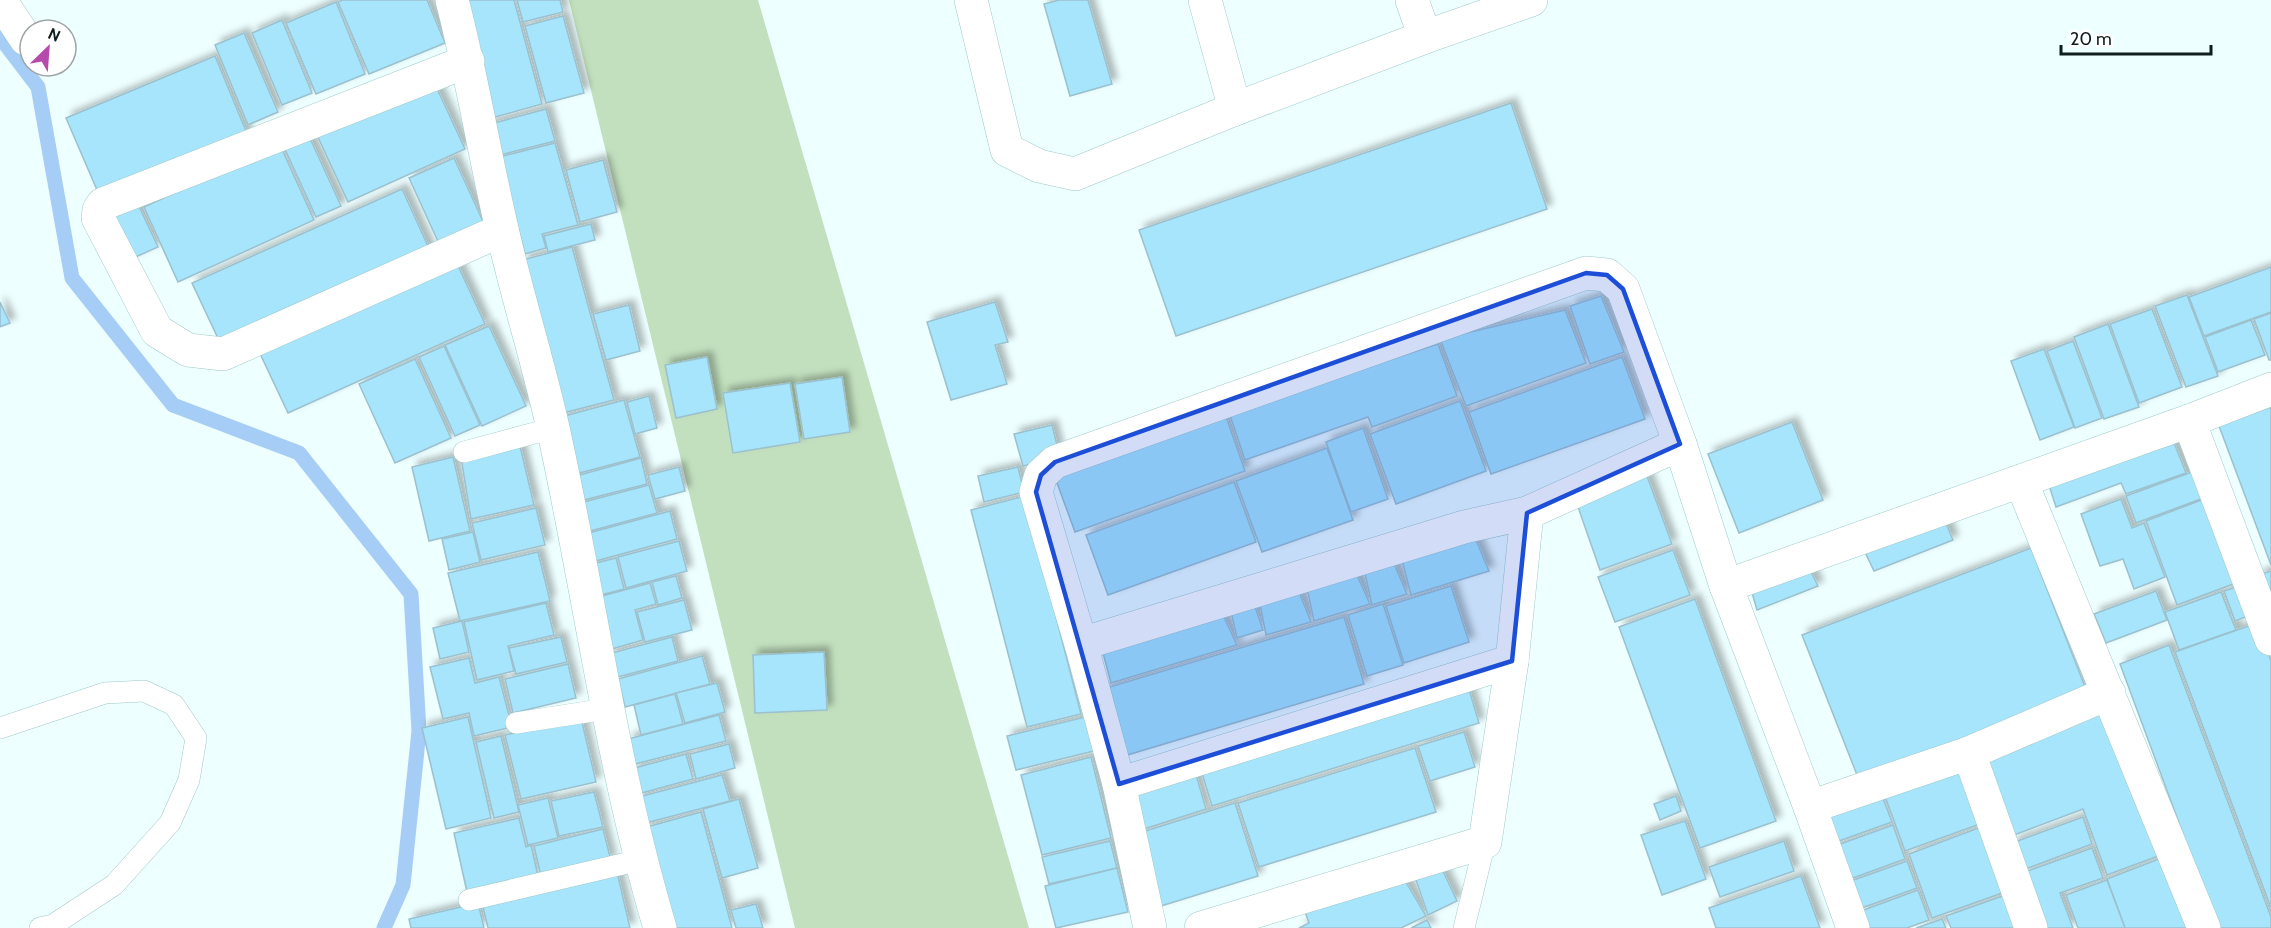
<svg xmlns="http://www.w3.org/2000/svg" width="2271" height="928" font-family="Cabin,sans-serif">
	<style>
		.green { fill: #c2e0be }
		.lines { fill: none; stroke-linecap: round; stroke-linejoin: round }
		.stream { stroke: #a6cdf6; stroke-width: 15 }
		.building { fill: #a6e5fc; stroke: #9bc0ce; stroke-width: 1.5; filter: url(#shadow) }
		.lane-casing { stroke: #a0c9c9; stroke-width: 22 }
		.street-casing { stroke: #a0c9c9; stroke-width: 34 }
		.lane { stroke: #fff; stroke-width: 21 }
		.street { stroke: #fff; stroke-width: 33 }
		.marked { fill: #1d4ed8; fill-opacity: 0.2; stroke: #1d4ed8; stroke-width: 4.5; stroke-linejoin: round }
	</style>
	<defs>
		<filter id="shadow"><feDropShadow dx="5.5" dy="-5.5" stdDeviation="3" flood-color="#0004"/></filter>
	</defs>
	<rect width="100%" height="100%" fill="#eff"/>
	<polygon class="green" points="569,0 758,0 1029,928 795,928"/>
	<g class="lines">
		<polyline class="stream" points="0,37 38,87 72,278 173,405 299,453 411,594 419,731 403,885 384,928"/>
	</g>
	<g class="building">
		<polygon points="342,0 427,0 445,43 369,74 338,2"/>
		<polygon points="460,0 514,0 542,104 492,118"/>
		<polygon points="517,0 560,0 563,12 523,22"/>
		<polygon points="1059,0 1088,0 1112,84 1070,96 1044,4"/>
		<polygon points="336,2 365,74 316,94 286,23"/>
		<polygon points="563,16 584,93 546,103 525,26"/>
		<polygon points="282,20 312,93 282,105 252,33"/>
		<polygon points="244,33 278,112 248,125 215,45"/>
		<polygon points="215,56 248,136 100,197 66,118"/>
		<polygon points="433,80 465,149 348,202 316,133"/>
		<polygon points="1511,103 1547,209 1176,336 1139,230"/>
		<polygon points="546,109 555,141 492,157 483,126"/>
		<polygon points="308,134 341,206 316,217 283,145"/>
		<polygon points="555,143 578,225 542,234 546,248 525,254 499,157"/>
		<polygon points="280,145 314,220 178,282 144,207"/>
		<polygon points="454,158 486,228 441,248 409,178"/>
		<polygon points="603,160 617,212 580,222 566,170"/>
		<polygon points="402,189 432,255 223,349 192,283"/>
		<polygon points="136,200 158,247 129,260 107,213"/>
		<polygon points="591,224 595,240 548,252 544,236"/>
		<polygon points="572,247 614,400 563,413 522,260"/>
		<polygon points="453,255 485,324 288,413 256,345"/>
		<polygon points="2271,267 2271,312 2204,336 2189,297"/>
		<polygon points="2187,295 2218,376 2186,387 2155,306"/>
		<polygon points="1601,296 1624,352 1590,364 1570,306"/>
		<polygon points="0,302 10,323 0,327"/>
		<polygon points="995,302 1008,342 995,345 1007,384 951,400 927,322"/>
		<polygon points="629,305 640,351 606,360 593,314"/>
		<polygon points="2152,309 2182,387 2139,403 2110,324"/>
		<polygon points="1565,310 1586,363 1466,406 1440,339"/>
		<polygon points="2271,313 2271,360 2269,360 2254,319"/>
		<polygon points="2251,320 2265,355 2218,372 2205,337"/>
		<polygon points="2108,324 2139,407 2104,419 2074,337"/>
		<polygon points="489,326 526,406 482,426 445,345"/>
		<polygon points="2073,341 2102,418 2075,428 2047,351"/>
		<polygon points="1438,344 1457,396 1372,427 1368,417 1245,460 1229,412"/>
		<polygon points="444,346 480,425 455,436 419,357"/>
		<polygon points="2044,349 2074,427 2040,440 2011,361"/>
		<polygon points="707,357 717,409 676,418 665,365"/>
		<polygon points="1622,357 1645,419 1491,474 1469,412"/>
		<polygon points="415,359 451,438 395,463 359,384"/>
		<polygon points="842,377 850,432 804,439 795,384"/>
		<polygon points="790,383 800,442 733,453 723,393"/>
		<polygon points="649,396 657,428 635,434 627,402"/>
		<polygon points="624,400 640,457 572,475 557,418"/>
		<polygon points="1460,401 1486,471 1396,504 1370,434"/>
		<polygon points="2270,407 2271,410 2271,565 2219,426"/>
		<polygon points="1224,411 1245,471 1075,532 1053,472"/>
		<polygon points="1792,422 1823,500 1739,533 1708,454"/>
		<polygon points="1052,425 1060,457 1023,466 1014,434"/>
		<polygon points="1363,428 1388,499 1351,512 1326,442"/>
		<polygon points="2171,435 2186,473 2126,494 2121,483 2056,507 2047,479"/>
		<polygon points="519,442 534,505 471,519 461,457"/>
		<polygon points="1327,448 1353,520 1262,552 1236,481"/>
		<polygon points="453,457 470,531 429,541 412,467"/>
		<polygon points="641,458 647,484 576,502 569,478"/>
		<polygon points="679,467 685,491 655,499 648,475"/>
		<polygon points="1018,467 1024,492 984,502 978,476"/>
		<polygon points="2200,469 2209,496 2136,523 2126,496"/>
		<polygon points="1647,476 1672,544 1600,570 1578,507"/>
		<polygon points="1234,482 1256,542 1108,595 1086,535"/>
		<polygon points="649,485 657,513 583,533 576,504"/>
		<polygon points="1025,496 1081,714 1027,727 971,510"/>
		<polygon points="2212,496 2244,580 2177,605 2146,521"/>
		<polygon points="2121,499 2132,528 2144,523 2165,577 2134,589 2123,559 2100,566 2081,514"/>
		<polygon points="536,508 545,545 481,560 472,523"/>
		<polygon points="670,511 677,539 592,562 585,534"/>
		<polygon points="1942,514 1953,540 1874,571 1863,548"/>
		<polygon points="473,532 480,562 449,570 442,539"/>
		<polygon points="1473,533 1489,571 1411,595 1402,560"/>
		<polygon points="679,541 687,571 626,588 618,557"/>
		<polygon points="2031,548 2087,692 1859,780 1802,635"/>
		<polygon points="1673,550 1690,595 1615,622 1598,577"/>
		<polygon points="538,552 550,601 460,621 448,573"/>
		<polygon points="616,558 624,589 597,596 588,565"/>
		<polygon points="1392,559 1407,594 1372,605 1364,569"/>
		<polygon points="1807,564 1818,586 1757,610 1750,586"/>
		<polygon points="2271,571 2271,610 2258,575"/>
		<polygon points="1356,573 1370,604 1314,621 1307,588"/>
		<polygon points="676,576 682,598 658,605 652,582"/>
		<polygon points="650,583 656,604 635,610 643,640 605,651 591,599"/>
		<polygon points="2248,583 2259,612 2235,621 2224,591"/>
		<polygon points="1451,586 1469,642 1404,663 1386,606"/>
		<polygon points="2156,591 2167,620 2106,643 2094,614"/>
		<polygon points="1299,592 1311,622 1266,635 1260,604"/>
		<polygon points="2221,592 2236,630 2179,650 2165,612"/>
		<polygon points="1695,599 1776,821 1700,848 1619,627"/>
		<polygon points="684,600 692,630 645,642 637,612"/>
		<polygon points="1253,601 1263,630 1237,638 1230,607"/>
		<polygon points="546,603 554,635 508,646 514,671 477,680 464,622"/>
		<polygon points="1383,604 1403,665 1367,676 1348,615"/>
		<polygon points="1222,613 1237,645 1111,683 1103,653"/>
		<polygon points="1344,617 1364,684 1124,756 1103,689"/>
		<polygon points="462,621 469,652 440,659 433,628"/>
		<polygon points="2257,623 2271,661 2271,908 2175,652"/>
		<polygon points="561,637 567,662 516,674 509,648"/>
		<polygon points="672,637 678,661 614,678 608,654"/>
		<polygon points="2169,645 2271,917 2271,928 2218,928 2120,664"/>
		<polygon points="824,652 827,710 755,713 753,655"/>
		<polygon points="702,656 710,684 625,707 618,679"/>
		<polygon points="469,658 475,683 499,677 512,727 474,736 469,713 443,719 430,667"/>
		<polygon points="568,664 576,698 513,713 505,679"/>
		<polygon points="717,683 725,712 685,723 676,693"/>
		<polygon points="1467,683 1479,723 1212,806 1201,770"/>
		<polygon points="675,694 683,724 641,735 634,705"/>
		<polygon points="2104,713 2169,852 2107,875 2083,809 2014,835 1984,753"/>
		<polygon points="719,715 726,741 635,764 628,739"/>
		<polygon points="468,717 491,818 446,829 422,728"/>
		<polygon points="1085,717 1094,751 1016,770 1007,736"/>
		<polygon points="581,718 596,782 521,799 505,735"/>
		<polygon points="1464,732 1475,767 1430,781 1418,746"/>
		<polygon points="501,736 519,812 494,818 476,742"/>
		<polygon points="729,744 735,768 696,779 690,754"/>
		<polygon points="1415,748 1436,812 1259,867 1238,803"/>
		<polygon points="686,754 693,779 638,794 631,769"/>
		<polygon points="1091,757 1111,838 1042,855 1021,775"/>
		<polygon points="1958,764 1980,824 1905,851 1883,791"/>
		<polygon points="1195,771 1206,809 1138,831 1130,792"/>
		<polygon points="722,775 730,801 642,824 635,798"/>
		<polygon points="594,792 603,827 559,836 551,801"/>
		<polygon points="1881,793 1892,822 1839,841 1828,812"/>
		<polygon points="1676,796 1681,811 1660,820 1654,804"/>
		<polygon points="548,798 558,838 528,845 518,805"/>
		<polygon points="739,799 758,868 722,878 703,809"/>
		<polygon points="1235,803 1258,876 1161,906 1139,833"/>
		<polygon points="701,812 732,928 670,928 643,828"/>
		<polygon points="2083,817 2092,844 2023,870 2012,843"/>
		<polygon points="519,818 526,847 531,845 538,876 467,892 454,833"/>
		<polygon points="1685,821 1706,879 1662,895 1641,835"/>
		<polygon points="1893,825 1905,859 1842,882 1829,848"/>
		<polygon points="1981,827 2005,892 1932,918 1909,854"/>
		<polygon points="603,829 611,861 541,876 534,846"/>
		<polygon points="1110,841 1117,868 1049,884 1042,857"/>
		<polygon points="1784,841 1794,871 1720,897 1709,867"/>
		<polygon points="2092,848 2103,878 2060,893 2073,928 2042,928 2022,873"/>
		<polygon points="2169,855 2196,928 2125,928 2107,879"/>
		<polygon points="1907,861 1917,888 1859,909 1848,882"/>
		<polygon points="1117,868 1128,912 1056,928 1045,886"/>
		<polygon points="1442,869 1457,901 1428,915 1416,880"/>
		<polygon points="617,872 630,928 488,928 482,903"/>
		<polygon points="1801,876 1820,928 1716,928 1709,908"/>
		<polygon points="2107,880 2125,928 2078,928 2066,895"/>
		<polygon points="1406,882 1426,916 1401,928 1299,928 1309,923 1303,906"/>
		<polygon points="1918,890 1929,920 1907,928 1867,928 1861,911"/>
		<polygon points="2008,894 2020,928 1951,928 1946,916"/>
		<polygon points="478,903 484,928 411,928 409,919"/>
		<polygon points="756,904 763,928 736,928 731,910"/>
		<polygon points="1942,919 1946,928 1916,928"/>
		<polygon points="1427,920 1431,928 1411,928"/>
	</g>
	<g class="lines">
		<defs>
			<g id="lane">
				<polyline points="464,452 553,428"/>
				<polyline points="516,723 606,709"/>
				<polyline points="0,728 105,693 144,691 174,705 196,738 189,780 170,823 114,885 53,925 40,928"/>
				<polyline points="469,900 640,860"/>
				<polyline points="1464,928 1485,842"/>
			</g>
			<g id="street">
				<polyline points="0,0 26,39"/>
				<path d="M452,0c20,76 32,153 50,229 15,67 36,132 51,199 37,167 58,335 107,500"/>
				<polyline points="971,0 1007,150 1039,166 1075,174 1235,109 1425,37 1531,0"/>
				<polyline points="1205,0 1235,109"/>
				<polyline points="1412,0 1425,37"/>
				<polyline points="468,61 103,204 99,210 98,218 157,331 188,350 223,354 502,230"/>
				<polyline points="2189,421 2271,639"/>
				<polyline points="2021,481 2204,928"/>
				<polyline points="1726,586 2189,421 2271,389"/>
				<polyline points="1081,644 1464,527 1527,513 1680,444"/>
				<polyline points="1969,753 2031,928"/>
				<polyline points="1119,784 1512,661"/>
				<polyline points="1810,807 1969,753 2109,693"/>
				<polyline points="1150,928 1119,784 1081,644 1036,492 1041,475 1055,462 1586,273 1607,275 1623,289 1680,444 1726,586 1810,807 1853,928"/>
				<polyline points="1201,928 1485,842 1512,661 1527,513"/>
			</g>
		</defs>
		<use href="#lane" class="lane-casing"/>
		<use href="#street" class="street-casing"/>
		<use href="#lane" class="lane"/>
		<use href="#street" class="street"/>
	</g>
	<path class="marked" d="M1586,273l21,2 16,14 57,155 -153,69 -15,148 -393,123 -83,-292 5,-17 14,-13z"/>
	<g transform="translate(48 48) rotate(25)"><circle r="28" fill="#ffffff" stroke="#9fa5a5" stroke-width="1.5"/>
	<path d="M0-4.5L10 22L0 15L-10 22Z" fill="#b64bac"/>
	<text y="-9" font-size="16" font-weight="bold" text-anchor="middle" fill="#0e1e1e">N</text>
	</g>
	<path d="M2061 45v9h150v-9" fill="none" stroke="#0e1e1e" stroke-width="3"/>
	<text x="2070" y="45" font-size="18" fill="#0e1e1e" stroke="#ffffff" stroke-width="4.5" paint-order="stroke">20 m</text>
</svg>
